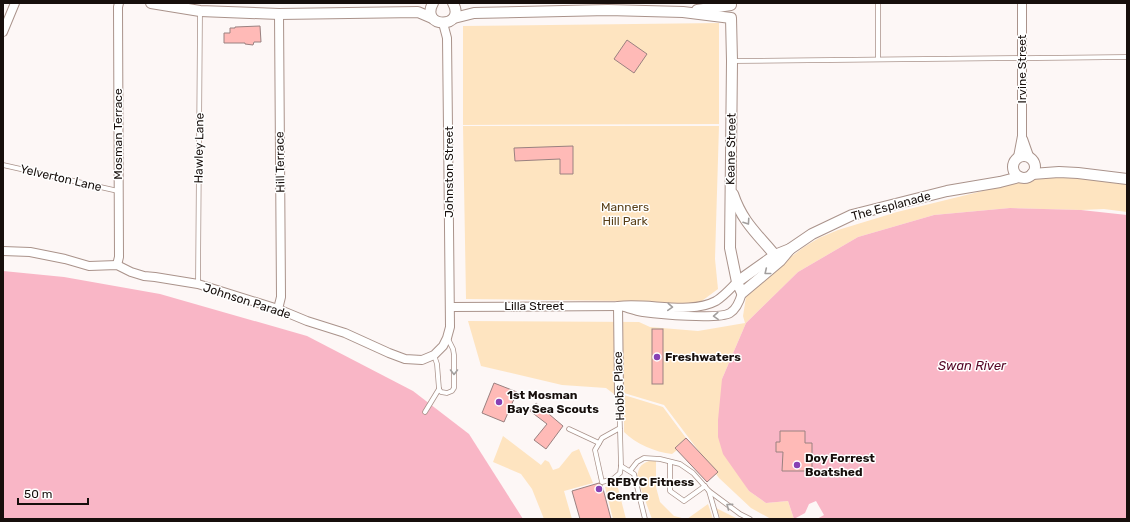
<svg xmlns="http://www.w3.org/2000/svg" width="1130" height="522" font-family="Rubik,sans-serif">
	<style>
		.green { fill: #fee4c0 }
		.water { fill: #f9b6c6 }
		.pier { fill: #fdf7f6 }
		.building { fill: #ffbab7; stroke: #9a8180 }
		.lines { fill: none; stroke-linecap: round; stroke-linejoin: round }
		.service-casing { stroke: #aa938b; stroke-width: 5.5 }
		.minor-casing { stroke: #aa938b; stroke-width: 10 }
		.tertiary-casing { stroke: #aa938b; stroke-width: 12 }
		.service { stroke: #fff; stroke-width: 4 }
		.minor { stroke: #fff; stroke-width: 8 }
		.tertiary { stroke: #fff; stroke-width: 10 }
		.oneway { stroke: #a29f9e }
		.poi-dot { fill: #8741b4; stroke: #fff; stroke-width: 1.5 }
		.labels { text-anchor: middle; stroke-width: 3; stroke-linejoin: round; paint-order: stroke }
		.street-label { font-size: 12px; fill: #170f0c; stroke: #fff }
		.park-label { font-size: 12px; fill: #593f17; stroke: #fff }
		.poi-label { font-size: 12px; font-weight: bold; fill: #170f0c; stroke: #fff; text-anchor: start }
		.water-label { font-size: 13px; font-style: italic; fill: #550726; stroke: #fff }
	</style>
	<rect width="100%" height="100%" fill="#fdf7f6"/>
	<g class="green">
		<polygon points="719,23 719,124 463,125 463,26"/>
		<polygon points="463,126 719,126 715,259 718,289 695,306 622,301 466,299"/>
		<polygon points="1046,177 1094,179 1127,183 1127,212 1104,209 1081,210 1010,208 934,215 858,237 798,272 746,323 722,379 744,483 749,491 766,503 788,501 794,519 771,519 751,508 719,478 664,405 624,393 614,394 606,388 562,385 481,366 468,321 639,322 650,327 698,331 745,323 743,316 746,297 756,283 804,247 819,238 838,230 897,212 1007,185"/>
		<path d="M624,395l39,12 23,31 -11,10 2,2 -5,4c-17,-2 -36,-10 -48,-22z"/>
		<polygon points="503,436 541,465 545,460 549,462 553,470 559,468 572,452 579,449 593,483 564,491 572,519 544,519 532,489 521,474 493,462"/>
		<path d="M649,461h7v26l4,15 14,14 12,3h-34l-15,-41c1,-9 3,-14 12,-17z"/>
		<polygon points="617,484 626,519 613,519 605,487"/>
		<polygon points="708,504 713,519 687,519"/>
		<polygon points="716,508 738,519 720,519"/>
	</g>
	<g class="water">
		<polygon points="1010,208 1081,210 1127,215 1127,519 794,519 788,501 766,503 749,491 723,454 718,437 718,420 722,379 746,323 798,272 858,237 934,215"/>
		<polygon points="3,271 64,277 160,294 307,336 413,391 469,434 523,519 3,519"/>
	</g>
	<polygon class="pier" points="816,501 824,515 817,519 808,518 805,519 794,519 805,513 809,504"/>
	<g class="building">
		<polygon points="260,26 261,42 254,42 253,45 245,44 245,43 224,43 224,33 230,33 230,28 235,28 235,27"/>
		<polygon points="627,40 647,54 634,73 614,59"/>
		<polygon points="573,146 573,174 560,174 560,159 515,161 514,148"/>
		<rect x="652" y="329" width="11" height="55"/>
		<polygon points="494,383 517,392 504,422 482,413"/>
		<polygon points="536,403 563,426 546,449 534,440 547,424 530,411"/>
		<polygon points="780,431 805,431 805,443 812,443 812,471 782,471 783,452 776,452 776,442 780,442"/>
		<polygon points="686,438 718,472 707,482 675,448"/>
		<polygon points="599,483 602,485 611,519 580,519 572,491"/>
	</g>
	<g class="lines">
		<defs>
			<g id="service">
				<polyline points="878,59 878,3"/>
				<polyline points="733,61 1127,57"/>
				<polyline points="3,165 118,191"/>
				<polyline points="198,284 200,11"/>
				<polyline points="434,355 437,364 439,389"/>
				<polyline points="439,389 441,392 447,393 452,391 454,388 454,355 453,349 448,339"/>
				<polyline points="619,394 621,466 620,473 613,479 602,482 595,450 602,438 620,428"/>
				<polyline points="425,412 439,389"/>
				<polyline points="569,429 599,443"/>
				<polyline points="670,462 670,491 684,501 705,486"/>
				<polyline points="621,466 634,474 645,519"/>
				<polyline points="630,471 637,462 644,458 660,459 680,464 693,473 709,491 717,519"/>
				<polyline points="709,491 740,514 750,519"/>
			</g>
			<g id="minor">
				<polyline points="3,32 15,3"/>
				<polyline points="1023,139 1029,156"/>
				<polyline points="1018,157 1022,136 1022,3"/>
				<polyline points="3,251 30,252 65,259 89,266 117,265 131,272 144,276 155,277 198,284 278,309 307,321 345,333 389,353 405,359 422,360 434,355 443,346 447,338 450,327 448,129 447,38 443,23"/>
				<polyline points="117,265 119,257 118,7 119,3"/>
				<polyline points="618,306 619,394"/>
				<path d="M450,307l168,-1c30,-4 72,9 98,-5 8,-5 14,-12 21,-19"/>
				<path d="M624,307c7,2 13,4 19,5 15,2 75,8 87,1 7,-4 10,-13 12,-20"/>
				<polyline points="278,309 281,297 279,14"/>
			</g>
			<g id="tertiary">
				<polyline points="151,3 200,11 279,14 418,12 432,18"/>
				<path d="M433,3c-14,26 34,26 20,0"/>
				<polyline points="697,10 731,5"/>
				<polyline points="454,18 474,13 608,10 683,12 731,18 732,61 730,248 737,282 742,293 780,261 790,249"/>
				<circle cx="1024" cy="167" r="11"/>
				<polyline points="1032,174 1059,172 1078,173 1127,179"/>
				<path d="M733,194c10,30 27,42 45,65"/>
				<polyline points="737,282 775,255 790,249 812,234 852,215 947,191 1000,182 1019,177"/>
			</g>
		</defs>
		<use href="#service" class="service-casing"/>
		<use href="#minor" class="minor-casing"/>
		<use href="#tertiary" class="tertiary-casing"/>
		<use href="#service" class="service"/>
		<use href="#minor" class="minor"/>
		<use href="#tertiary" class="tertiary"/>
	</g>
	<defs><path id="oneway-chevron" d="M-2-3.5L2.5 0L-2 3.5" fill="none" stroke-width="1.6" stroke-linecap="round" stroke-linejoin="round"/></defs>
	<g class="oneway">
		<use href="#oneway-chevron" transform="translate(747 222) rotate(56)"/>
		<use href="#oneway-chevron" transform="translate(767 272) rotate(141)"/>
		<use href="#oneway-chevron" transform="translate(670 307) rotate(4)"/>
		<use href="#oneway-chevron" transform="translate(716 316) rotate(177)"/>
		<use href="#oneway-chevron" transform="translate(454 372) rotate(90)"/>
		<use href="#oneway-chevron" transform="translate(729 506) rotate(-143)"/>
	</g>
	<g class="poi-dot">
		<circle cx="657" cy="357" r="4"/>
		<circle cx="499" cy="402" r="4"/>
		<circle cx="797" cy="465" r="4"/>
		<circle cx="599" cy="489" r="4"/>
	</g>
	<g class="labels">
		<g class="street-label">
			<text transform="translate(1022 69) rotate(-90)" y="4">Irvine Street</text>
			<text transform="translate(118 134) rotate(-90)" y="4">Mosman Terrace</text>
			<text transform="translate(199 148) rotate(-89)" y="4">Hawley Lane</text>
			<text transform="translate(731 149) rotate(-89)" y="4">Keane Street</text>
			<text transform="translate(280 162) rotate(-91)" y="4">Hill Terrace</text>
			<text transform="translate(449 172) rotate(-90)" y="4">Johnston Street</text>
			<text transform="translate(61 178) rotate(13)" y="4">Yelverton Lane</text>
			<text transform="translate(891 206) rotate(-15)" y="4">The Esplanade</text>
			<text transform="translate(247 301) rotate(18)" y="4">Johnson Parade</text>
			<text x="534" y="310">Lilla Street</text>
			<text transform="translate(619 386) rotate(-92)" y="4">Hobbs Place</text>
		</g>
		<g class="park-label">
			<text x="625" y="211">Manners<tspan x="625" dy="14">Hill Park</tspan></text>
		</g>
		<g class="poi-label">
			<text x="665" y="361">Freshwaters</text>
			<text x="507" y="399">1st Mosman<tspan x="507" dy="14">Bay Sea Scouts</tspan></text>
			<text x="805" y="462">Doy Forrest<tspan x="805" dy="14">Boatshed</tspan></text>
			<text x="607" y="486">RFBYC Fitness<tspan x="607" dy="14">Centre</tspan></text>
		</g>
		<g class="water-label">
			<text x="972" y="370">Swan River</text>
		</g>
	</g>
	<rect width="1130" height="522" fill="none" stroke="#170f0c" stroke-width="8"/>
	<path d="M18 498v6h70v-6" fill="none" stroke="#170f0c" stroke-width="2"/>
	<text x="24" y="498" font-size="12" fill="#170f0c" stroke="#ffffff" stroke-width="3" paint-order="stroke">50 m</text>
</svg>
